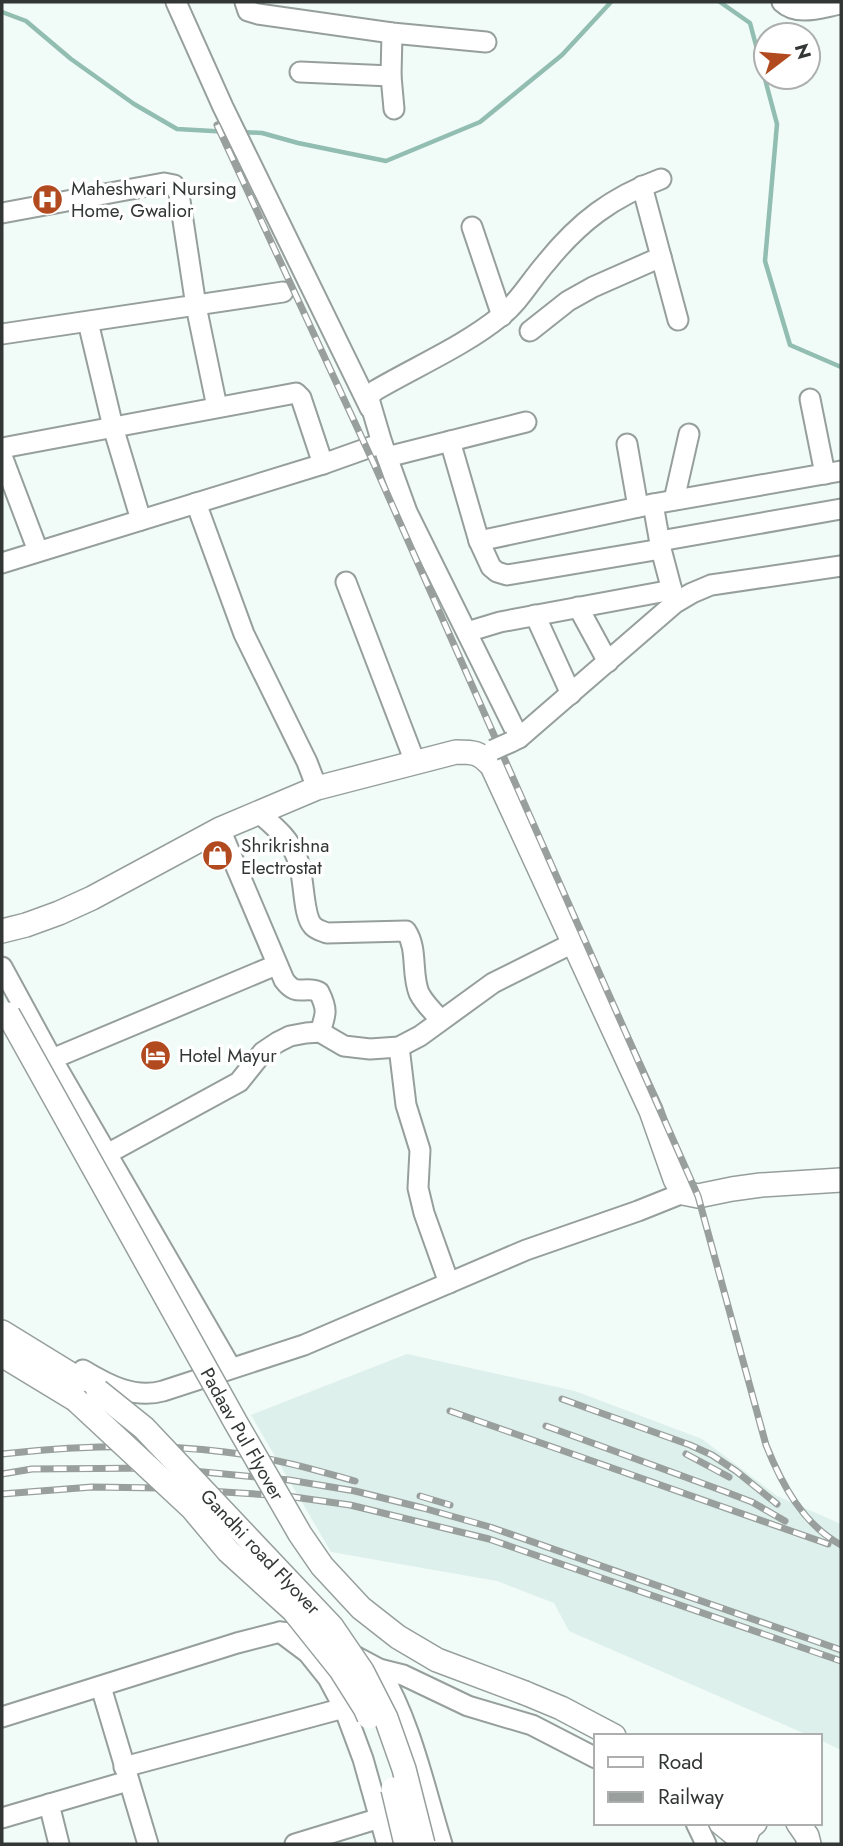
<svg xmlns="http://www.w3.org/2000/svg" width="843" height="1846" font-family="Jost,sans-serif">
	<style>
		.built { fill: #def0eb }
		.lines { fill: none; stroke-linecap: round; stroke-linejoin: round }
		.stream { stroke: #92bdb1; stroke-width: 4.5 }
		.minor-casing { stroke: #969f9c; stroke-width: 23 }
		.major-casing { stroke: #969f9c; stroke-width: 26 }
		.minor { stroke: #fff; stroke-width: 19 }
		.major { stroke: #fff; stroke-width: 23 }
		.rail-casing { stroke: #989f9c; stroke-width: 7 }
		.rail { stroke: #fff; stroke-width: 4.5; stroke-dasharray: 13; stroke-linecap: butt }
		.minor-bridge-casing { stroke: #969f9c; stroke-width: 23; stroke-linecap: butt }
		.major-bridge-casing { stroke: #969f9c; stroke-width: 26; stroke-linecap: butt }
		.minor-bridge { stroke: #fff; stroke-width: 19 }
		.major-bridge { stroke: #fff; stroke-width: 23 }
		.labels { text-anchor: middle; stroke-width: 7; stroke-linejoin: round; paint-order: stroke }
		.poi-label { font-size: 19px; fill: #323634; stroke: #fff; text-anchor: start }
		.street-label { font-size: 19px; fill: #323634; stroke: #fff }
	</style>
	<rect width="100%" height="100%" fill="#f1fbf8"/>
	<polygon class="built" points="407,1354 575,1391 702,1439 777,1496 841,1524 841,1750 820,1740 820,1736 810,1736 569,1631 554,1603 497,1581 331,1552 251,1415"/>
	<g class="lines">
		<g class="stream">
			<polyline points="720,2 750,23 777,124 765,261 790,345 841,367"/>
			<polyline points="2,12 26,21 71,59 134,104 177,129 230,132"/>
			<polyline points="243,132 262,133 298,143 386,161 480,122 562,55 611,2"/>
		</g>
		<defs>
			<g id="minor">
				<polyline points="176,2 223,107 370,408"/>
				<polyline points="245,2 248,11 258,14 392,33 486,42"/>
				<path d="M782,2c16,15 40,5 59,2"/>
				<polyline points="392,33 391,76 394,109"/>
				<polyline points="300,72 391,76"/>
				<polyline points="642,186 678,320"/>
				<polyline points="2,213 164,183 174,185 179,194 196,306 217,407"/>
				<polyline points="472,227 502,316"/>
				<polyline points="88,322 113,427 141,520"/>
				<polyline points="530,331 568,301 593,287 661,257"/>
				<polyline points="2,334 283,292"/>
				<polyline points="810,399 825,474"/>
				<polyline points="450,441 479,541 491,567 497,572 507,575 531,571 661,549"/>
				<polyline points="627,444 638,507"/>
				<polyline points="2,448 296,393 301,398 323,464"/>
				<polyline points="2,456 38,551"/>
				<polyline points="387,457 526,422"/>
				<polyline points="674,500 689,434"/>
				<polyline points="196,503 244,634 307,762 317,788"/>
				<polyline points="653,504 661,549 675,602"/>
				<polyline points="479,541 653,504 841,471"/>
				<polyline points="660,541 841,509"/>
				<polyline points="2,563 323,464 382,443"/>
				<polyline points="346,582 415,762"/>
				<polyline points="578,607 608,662"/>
				<polyline points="535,615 571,694"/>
				<polyline points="467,632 500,622 672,590"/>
				<path d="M519,738l-112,-226 -25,-69 -13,-44 2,-5 5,-4c41,-24 88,-44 125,-74 18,-14 30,-36 45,-53 33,-41 66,-66 115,-84"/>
				<polyline points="511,742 519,738 675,603 692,593 711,585 841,566"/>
				<path d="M259,813c16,14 30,25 38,45 8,17 5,57 16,68 4,4 9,5 14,7l79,-2c12,18 5,42 13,62 5,10 14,19 22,27"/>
				<path d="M220,829l64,151c13,18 20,5 35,12 9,18 7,22 1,40"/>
				<polyline points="2,967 52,1059 231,1368"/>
				<polyline points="399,1047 406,1105 420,1150 418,1188 424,1213 449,1283"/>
				<polyline points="52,1059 276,965"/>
				<polyline points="107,1154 239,1082 263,1052 278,1042 290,1036 306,1033 320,1032 344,1046 370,1049 399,1047 420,1036 493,983 573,943"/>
				<path d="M83,1370c25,15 51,29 80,21l141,-46 222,-95 112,-39 45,-18"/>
				<polyline points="280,1632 308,1653 328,1678 344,1708 363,1759 387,1844"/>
				<polyline points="349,1653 379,1669 403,1675 468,1706 532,1725 596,1758"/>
				<path d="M379,1669c32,53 45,117 63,175"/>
				<polyline points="101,1687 148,1844"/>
				<polyline points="2,1717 237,1643 280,1632 316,1635 323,1639"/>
				<polyline points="124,1767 344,1708"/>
				<polyline points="49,1804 59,1844"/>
				<polyline points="2,1818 128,1781"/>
				<polyline points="696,1823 706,1844"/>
				<polyline points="295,1844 380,1818"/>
			</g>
			<g id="major">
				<path d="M2,931l24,-6 33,-12 33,-15 128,-69 97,-41 139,-36c18,0 23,0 36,14l159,345 24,68 8,14 15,3 34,-7 29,-4 80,-5"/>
				<polyline points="2,1332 98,1391"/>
				<polyline points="2,1355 76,1400"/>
				<polyline points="525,1693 561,1708 614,1736"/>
				<polyline points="721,1823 743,1841"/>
				<polyline points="798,1823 807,1836 809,1844"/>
				<polyline points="743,1844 749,1828 755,1823"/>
			</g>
		</defs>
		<use href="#minor" class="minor-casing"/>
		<use href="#major" class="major-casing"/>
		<use href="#minor" class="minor"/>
		<use href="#major" class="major"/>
		<defs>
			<g id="rail">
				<path d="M217,125l157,339 324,732 68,249c16,40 37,79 75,100"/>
				<polyline points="562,1399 690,1445 712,1455 736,1471 777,1504"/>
				<polyline points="450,1411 828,1544"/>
				<polyline points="546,1426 726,1492 752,1502 785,1521"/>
				<path d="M2,1454c73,-8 149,-11 223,-2 45,5 87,17 130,29"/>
				<polyline points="686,1454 729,1477"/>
				<polyline points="2,1474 32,1469 161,1468 289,1480 355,1491 423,1508 490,1527 841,1650"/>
				<polyline points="2,1494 92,1487 160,1488 287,1496 350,1505 489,1539 841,1661"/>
				<polyline points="420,1496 450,1505"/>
			</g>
		</defs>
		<use href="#rail" class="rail-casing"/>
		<use href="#rail" class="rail"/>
		<defs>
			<polyline id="minor-bridge" points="493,750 511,742"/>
			<g id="major-bridge">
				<path id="s1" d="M8,1014l228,409 64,111 22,32 39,42 37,29 39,23 88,33"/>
				<path id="s2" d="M98,1391l46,37 188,199 30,44 24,47 18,51 19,75"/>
				<polyline points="76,1400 192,1508 228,1551 293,1610 341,1670 365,1708 369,1717"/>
				<polyline points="393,1789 406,1844"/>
			</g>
		</defs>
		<use href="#minor-bridge" class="minor-bridge-casing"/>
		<use href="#major-bridge" class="major-bridge-casing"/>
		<use href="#minor-bridge" class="minor-bridge"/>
		<use href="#major-bridge" class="major-bridge"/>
	</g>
	<defs>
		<symbol id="hospital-disc" viewBox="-11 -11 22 22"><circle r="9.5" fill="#b14b1f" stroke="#fff"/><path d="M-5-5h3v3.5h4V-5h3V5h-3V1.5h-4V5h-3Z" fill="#fff"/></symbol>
		<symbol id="shop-disc" viewBox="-11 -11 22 22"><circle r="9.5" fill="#b14b1f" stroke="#fff"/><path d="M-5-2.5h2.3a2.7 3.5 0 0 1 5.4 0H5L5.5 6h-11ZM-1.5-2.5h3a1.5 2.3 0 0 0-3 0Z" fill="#fff"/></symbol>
		<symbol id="hotel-disc" viewBox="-11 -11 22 22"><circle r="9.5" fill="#b14b1f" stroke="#fff"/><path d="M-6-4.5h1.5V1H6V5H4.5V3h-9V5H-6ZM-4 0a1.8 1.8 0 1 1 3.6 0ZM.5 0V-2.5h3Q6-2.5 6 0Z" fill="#fff"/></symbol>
	</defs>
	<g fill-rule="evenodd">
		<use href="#hospital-disc" x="30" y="182" width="35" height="35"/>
		<use href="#shop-disc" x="200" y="838" width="35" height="35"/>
		<use href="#hotel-disc" x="138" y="1038" width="35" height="35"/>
	</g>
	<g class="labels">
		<g class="poi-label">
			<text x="71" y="195">Maheshwari Nursing<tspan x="71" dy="22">Home, Gwalior</tspan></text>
			<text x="241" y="852">Shrikrishna<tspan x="241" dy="22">Electrostat</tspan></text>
			<text x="179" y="1062">Hotel Mayur</text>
		</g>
		<g class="street-label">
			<text dy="7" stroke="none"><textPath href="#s1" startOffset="481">Padaav Pul Flyover</textPath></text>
			<text dy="7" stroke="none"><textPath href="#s2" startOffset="229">Gandhi road Flyover</textPath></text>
		</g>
	</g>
	<rect width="843" height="1846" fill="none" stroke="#323634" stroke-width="7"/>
	<rect x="594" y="1734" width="228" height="91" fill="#ffffff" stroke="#adafae" stroke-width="2"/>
	<rect x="608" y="1757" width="35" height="10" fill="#ffffff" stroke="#adafae" stroke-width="2"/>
	<text x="658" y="1769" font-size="21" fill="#323634">Road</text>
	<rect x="608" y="1792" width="35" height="10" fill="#989f9c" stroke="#adafae" stroke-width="2"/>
	<text x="658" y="1804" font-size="21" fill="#323634">Railway</text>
	<g transform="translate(787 56) rotate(74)"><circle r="33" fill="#ffffff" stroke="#adafae" stroke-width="2"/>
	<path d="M0-5L12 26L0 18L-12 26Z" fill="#b14b1f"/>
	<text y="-10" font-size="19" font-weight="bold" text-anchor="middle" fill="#323634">N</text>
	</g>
</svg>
